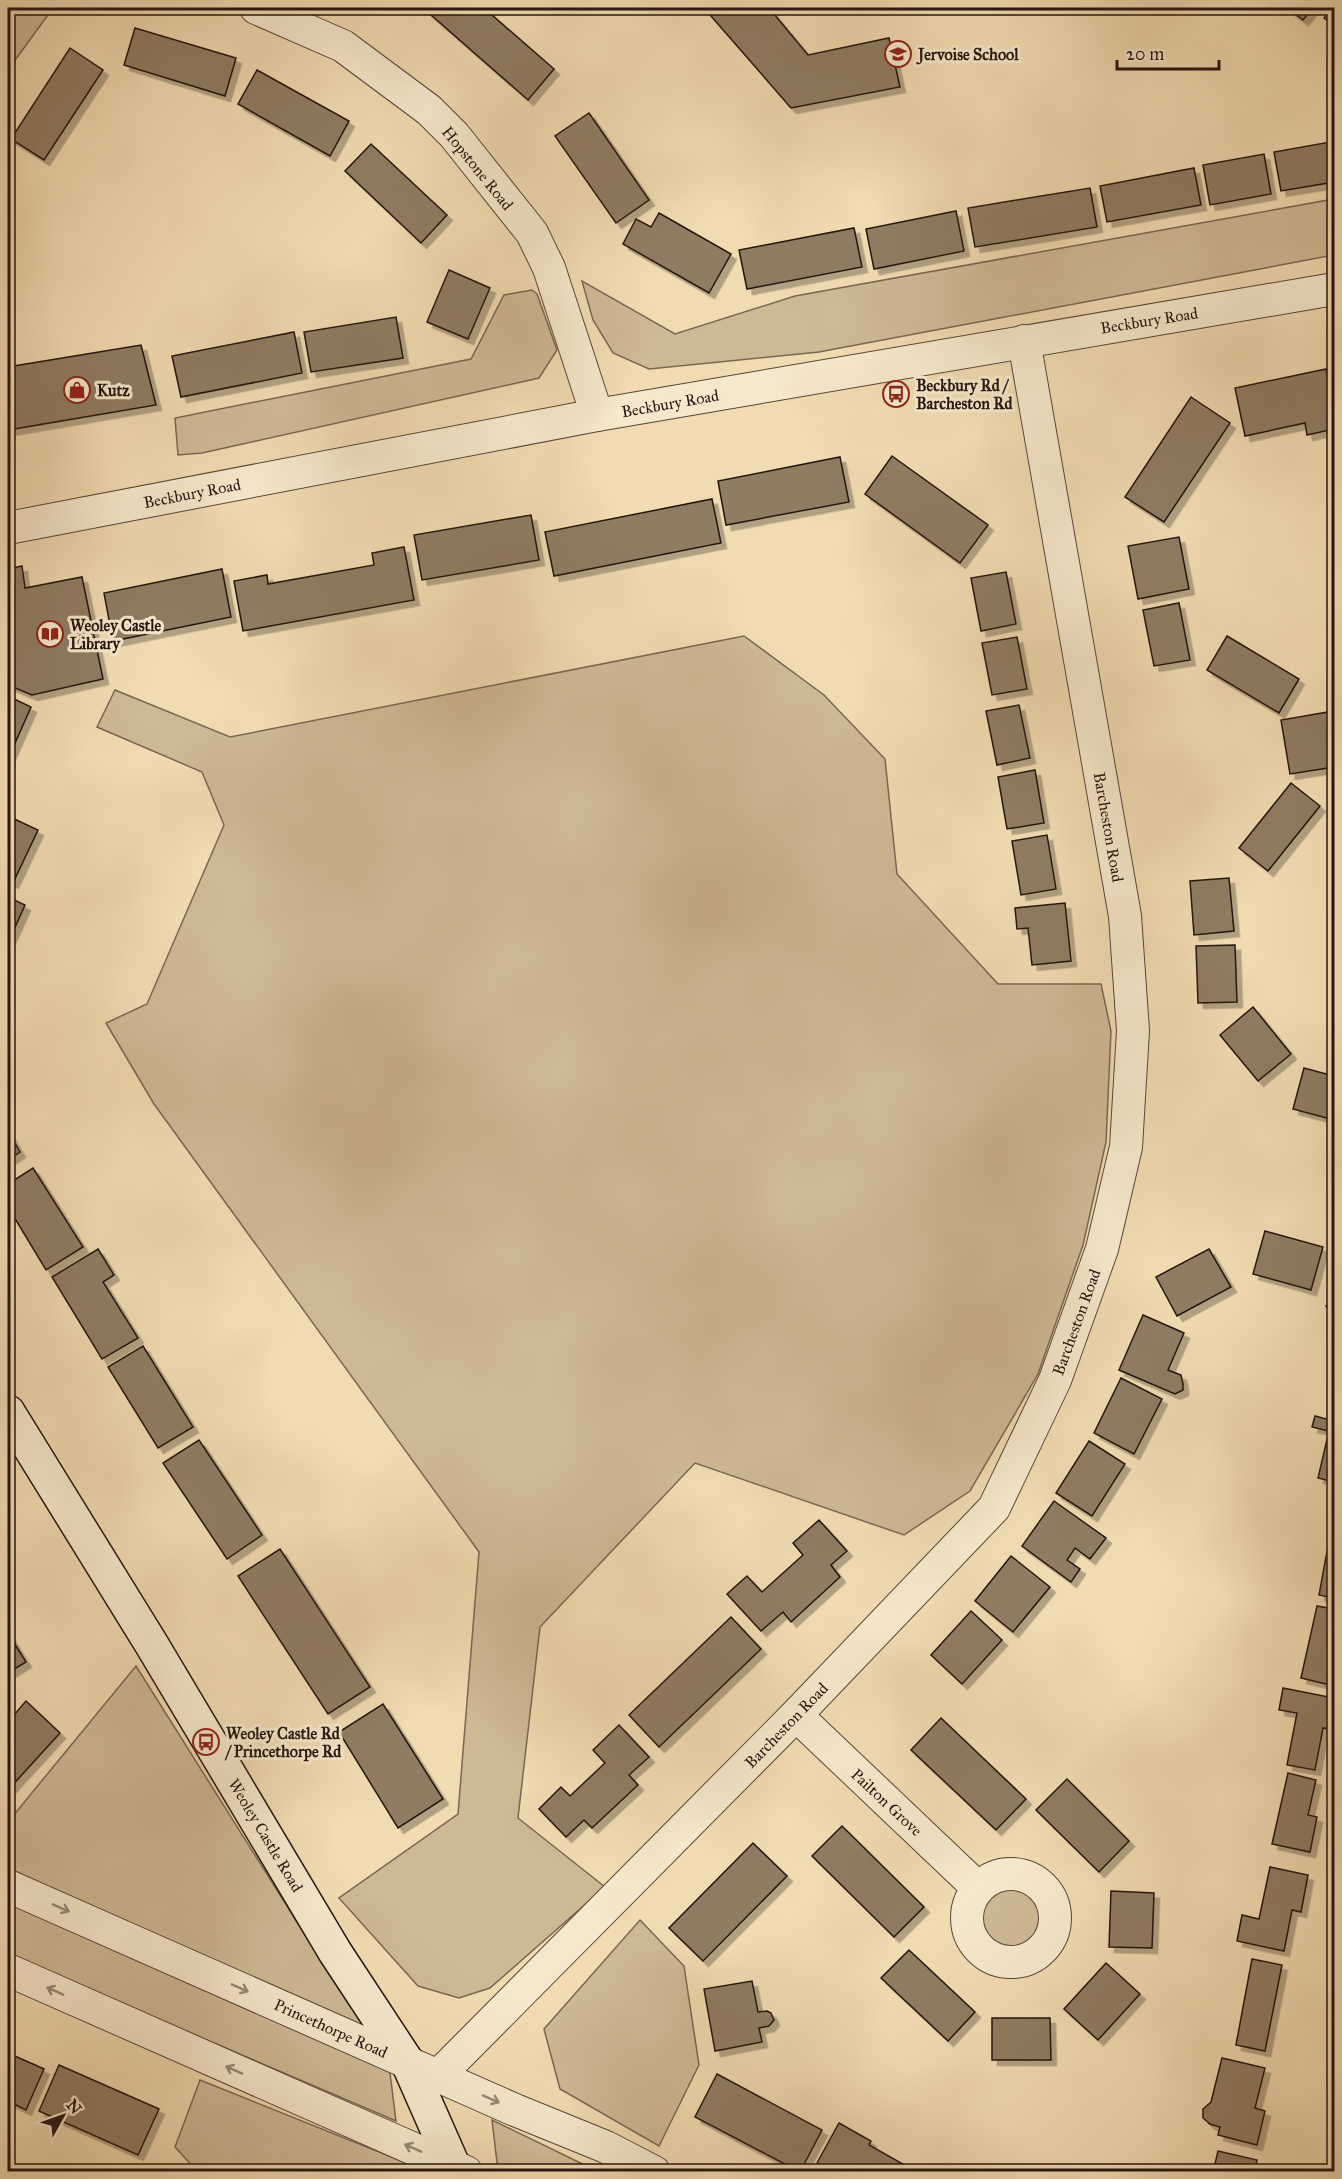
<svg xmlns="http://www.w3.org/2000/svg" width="1342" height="2179" font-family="'IM FELL Great Primer',serif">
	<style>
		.green { fill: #ceb995; stroke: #796752; stroke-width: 1.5 }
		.building { fill: #8f7c63; stroke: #24150f; stroke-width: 1.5; filter: url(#shadow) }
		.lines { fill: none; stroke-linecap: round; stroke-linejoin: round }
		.street-casing { stroke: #574638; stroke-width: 34 }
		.secondary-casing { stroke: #24150f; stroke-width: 36 }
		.street { stroke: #f6e8cc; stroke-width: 32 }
		.secondary { stroke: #f6e8cc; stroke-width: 33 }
		.oneway { stroke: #988977 }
		.labels { text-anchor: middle; stroke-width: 6; stroke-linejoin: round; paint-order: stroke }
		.poi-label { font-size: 16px; font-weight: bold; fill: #24150f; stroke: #f6e8cc; text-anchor: start }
		.street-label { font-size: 16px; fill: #24150f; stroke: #f6e8cc }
	</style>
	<defs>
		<filter id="shadow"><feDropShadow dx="5.5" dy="5.5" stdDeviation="0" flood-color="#0004"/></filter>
	</defs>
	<rect width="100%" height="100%" fill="#f1dbb1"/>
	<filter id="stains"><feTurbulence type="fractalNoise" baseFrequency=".00333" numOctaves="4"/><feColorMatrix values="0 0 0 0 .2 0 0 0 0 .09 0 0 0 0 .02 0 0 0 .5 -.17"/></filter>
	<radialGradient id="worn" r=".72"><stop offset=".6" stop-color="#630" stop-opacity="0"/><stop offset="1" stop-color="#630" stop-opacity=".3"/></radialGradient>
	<g class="green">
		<polygon points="8,8 53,8 8,70"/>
		<polygon points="1334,199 1334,255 819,352 649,369 613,353 593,320 582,281 675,334 795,296"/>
		<polygon points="532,290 537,294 557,350 539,378 202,453 178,455 175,418 471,359 504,295"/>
		<polygon points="744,636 824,695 885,759 897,874 998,984 1101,984 1111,1031 1106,1142 1083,1245 1038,1374 970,1491 904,1535 695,1463 540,1627 518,1818 605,1887 490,1988 459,1998 418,1986 339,1898 458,1814 479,1552 154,1104 106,1023 147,1004 224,825 202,772 97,727 115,690 230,737"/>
		<polygon points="136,1666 307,1938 375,2033 8,1868 8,1822"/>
		<path d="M1012,1878l25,9 14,32 -10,23 -25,11 -19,-2 -16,-12 -9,-31c12,-21 16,-27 40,-30z"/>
		<polygon points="8,1903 389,2065 396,2121 8,1955"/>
		<polygon points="640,1920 684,1966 699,2065 659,2146 560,2089 544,2029"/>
		<polygon points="200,2080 409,2164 412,2171 197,2171 175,2147"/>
		<polygon points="492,2120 597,2171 498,2171"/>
	</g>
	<g class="building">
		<polygon points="423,8 484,8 554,69 528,100"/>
		<polygon points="704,8 769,8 808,55 889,38 900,87 791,108"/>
		<polygon points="1287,8 1313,8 1303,20"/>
		<polygon points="1331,8 1334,8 1334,25 1324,18"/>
		<polygon points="135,28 236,58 225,96 124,65"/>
		<polygon points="70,48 103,70 44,160 11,139"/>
		<polygon points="257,70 349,121 330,156 238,104"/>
		<polygon points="589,113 649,200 616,223 555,136"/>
		<polygon points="1330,142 1334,164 1334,182 1281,191 1274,152"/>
		<polygon points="371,144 447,215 421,243 345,171"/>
		<polygon points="1264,154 1271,194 1210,205 1203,165"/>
		<polygon points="1194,168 1201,205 1107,222 1100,186"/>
		<polygon points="1090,188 1097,227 975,247 968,208"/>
		<polygon points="956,211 964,251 874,269 866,229"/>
		<polygon points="659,213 731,254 709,293 623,244 636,219 651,227"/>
		<polygon points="854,228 862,267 747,289 739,250"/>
		<polygon points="449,270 490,288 468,339 427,322"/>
		<polygon points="396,317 403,358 311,372 304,332"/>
		<polygon points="294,332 302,373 181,397 172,356"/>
		<polygon points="141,345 156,405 8,430 8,367"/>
		<polygon points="1326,369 1334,407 1334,429 1307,435 1305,423 1245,436 1235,388"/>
		<polygon points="1191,397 1230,423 1164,522 1125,497"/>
		<polygon points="892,456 988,525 960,563 865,494"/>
		<polygon points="840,457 849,502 726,525 718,481"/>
		<polygon points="712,499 721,543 554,576 545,532"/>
		<polygon points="531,515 539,560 422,580 414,535"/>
		<polygon points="1179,537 1189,589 1138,599 1128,546"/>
		<polygon points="404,547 414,600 243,631 234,581 267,575 268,584 374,565 372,553"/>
		<polygon points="22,566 25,588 82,577 103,679 32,695 8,685 8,569"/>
		<polygon points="222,569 231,617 113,641 104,593"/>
		<polygon points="1006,572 1016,624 981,631 971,578"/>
		<polygon points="1179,603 1190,660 1154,666 1143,610"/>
		<polygon points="1227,636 1299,679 1279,713 1207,670"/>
		<polygon points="1017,637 1027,689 992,695 982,643"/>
		<polygon points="8,696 31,707 8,759"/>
		<polygon points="1019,705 1030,758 997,765 986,711"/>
		<polygon points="1334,711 1334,767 1290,774 1281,720"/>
		<polygon points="1035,770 1044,823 1007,829 998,777"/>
		<polygon points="1291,783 1320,806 1268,871 1239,848"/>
		<polygon points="8,816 38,830 13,883 8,880"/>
		<polygon points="1047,835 1056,889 1021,895 1012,841"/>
		<polygon points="1229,878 1234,931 1194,935 1190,881"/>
		<polygon points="8,897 25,905 8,943"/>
		<polygon points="1065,903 1071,961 1032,965 1028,928 1017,929 1015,908"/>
		<polygon points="1235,945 1237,1002 1198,1003 1196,946"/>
		<polygon points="1253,1007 1291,1054 1258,1081 1220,1035"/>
		<polygon points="1304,1068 1334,1076 1334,1120 1293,1109"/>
		<polygon points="8,1131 20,1152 8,1160"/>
		<polygon points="33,1168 83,1247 46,1270 8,1207 8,1184"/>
		<polygon points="1265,1231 1323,1247 1311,1290 1253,1274"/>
		<polygon points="98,1249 114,1275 103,1282 138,1338 102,1359 52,1277"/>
		<polygon points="1209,1249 1231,1287 1177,1316 1156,1277"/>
		<polygon points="1334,1301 1334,1320 1326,1306"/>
		<polygon points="1143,1315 1184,1333 1168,1370 1181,1375 1183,1384 1183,1390 1175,1394 1119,1370"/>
		<polygon points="143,1346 193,1427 158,1448 108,1367"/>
		<polygon points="1121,1378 1162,1399 1134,1454 1094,1433"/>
		<polygon points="1315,1416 1334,1421 1334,1482 1318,1478 1329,1431 1312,1427"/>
		<polygon points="199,1440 262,1535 227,1559 163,1463"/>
		<polygon points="1089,1441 1125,1464 1092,1516 1056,1493"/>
		<polygon points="1054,1501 1106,1538 1090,1559 1075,1548 1067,1560 1080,1569 1071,1582 1022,1546"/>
		<polygon points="1334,1513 1334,1598 1319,1595"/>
		<polygon points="819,1520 847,1551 831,1565 840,1577 791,1622 783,1612 761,1631 727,1594 747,1576 762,1592 803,1555 793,1543"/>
		<polygon points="280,1549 370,1687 328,1714 238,1576"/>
		<polygon points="1011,1556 1050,1587 1013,1632 975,1601"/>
		<polygon points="1317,1606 1334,1609 1334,1686 1301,1678"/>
		<polygon points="971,1611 1002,1640 962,1684 931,1655"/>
		<polygon points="731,1617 761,1649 659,1747 629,1715"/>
		<polygon points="8,1633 26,1662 8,1673"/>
		<polygon points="1283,1688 1334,1698 1333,1730 1323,1728 1315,1770 1287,1765 1297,1713 1279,1710"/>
		<polygon points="26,1701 60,1733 8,1790 8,1722"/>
		<polygon points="383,1704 443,1799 398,1828 339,1732"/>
		<polygon points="941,1718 1026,1799 996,1830 911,1750"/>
		<polygon points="619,1725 649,1757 629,1775 638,1785 592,1828 584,1820 566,1837 539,1809 561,1787 570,1796 605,1763 593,1750"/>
		<polygon points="1288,1773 1316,1780 1308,1815 1317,1817 1310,1852 1272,1844"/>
		<polygon points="1067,1779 1129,1841 1099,1872 1036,1810"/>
		<polygon points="842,1826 924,1907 894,1937 812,1856"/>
		<polygon points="753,1843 787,1876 703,1961 669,1928"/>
		<polygon points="1270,1867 1308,1875 1301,1912 1292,1910 1284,1951 1237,1941 1242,1915 1259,1919"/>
		<polygon points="1111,1891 1154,1893 1152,1948 1109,1947"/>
		<polygon points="909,1950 975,2012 948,2041 881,1978"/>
		<polygon points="1252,1959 1282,1965 1265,2051 1236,2045"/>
		<polygon points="1106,1963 1140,1994 1098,2040 1064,2009"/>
		<polygon points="752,1981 758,2012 767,2011 771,2013 774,2020 769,2026 759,2028 762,2042 715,2051 704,1989"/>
		<polygon points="992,2018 1050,2018 1051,2060 992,2060"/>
		<polygon points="8,2053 44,2069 26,2110 8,2101"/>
		<polygon points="1222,2058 1265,2068 1255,2108 1265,2111 1257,2145 1218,2135 1220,2127 1210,2124 1203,2118 1203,2109 1211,2102"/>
		<polygon points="59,2065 159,2109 138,2155 39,2111"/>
		<polygon points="717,2074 822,2130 800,2172 695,2117"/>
		<polygon points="839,2123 871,2141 869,2145 917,2172 832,2172 817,2163"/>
		<polygon points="1218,2151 1257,2160 1255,2172 1213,2172"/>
	</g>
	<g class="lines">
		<defs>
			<g id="street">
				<polyline points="256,8 343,46 429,110 454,135 532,233 549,268 597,415"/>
				<polyline points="8,528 597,415 1334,289"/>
				<polyline points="796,1715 978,1888"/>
				<circle cx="1011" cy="1918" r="44"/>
				<polyline points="8,1886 515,2110 606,2147 654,2172"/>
				<polyline points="8,1970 466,2172"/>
				<polyline points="438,2076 796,1715 994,1508 1055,1380 1102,1249 1126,1147 1133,1031 1125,916 1024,341"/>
			</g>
			<polyline id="secondary" points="8,1412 152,1645 335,1952 408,2063 456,2172"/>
		</defs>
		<use href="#street" class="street-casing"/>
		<use href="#secondary" class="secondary-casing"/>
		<use href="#street" class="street"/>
		<use href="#secondary" class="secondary"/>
	</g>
	<defs><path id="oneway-shaft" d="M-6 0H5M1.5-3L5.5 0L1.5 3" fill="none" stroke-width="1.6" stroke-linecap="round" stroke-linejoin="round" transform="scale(1.5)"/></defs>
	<g class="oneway">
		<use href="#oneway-shaft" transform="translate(61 1908) rotate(24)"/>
		<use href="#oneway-shaft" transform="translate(240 1988) rotate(24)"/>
		<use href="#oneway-shaft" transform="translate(55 1991) rotate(-156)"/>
		<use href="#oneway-shaft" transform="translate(234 2070) rotate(-156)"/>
		<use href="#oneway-shaft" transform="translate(491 2099) rotate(24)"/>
		<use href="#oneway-shaft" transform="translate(413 2148) rotate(-156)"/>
	</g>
	<defs>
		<symbol id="school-ring" viewBox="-11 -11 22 22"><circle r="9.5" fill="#f6e8cc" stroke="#8f2418" stroke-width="1.5"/><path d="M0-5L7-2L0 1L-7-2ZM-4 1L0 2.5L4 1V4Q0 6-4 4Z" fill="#8f2418"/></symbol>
		<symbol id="shop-ring" viewBox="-11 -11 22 22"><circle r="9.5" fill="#f6e8cc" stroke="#8f2418" stroke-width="1.5"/><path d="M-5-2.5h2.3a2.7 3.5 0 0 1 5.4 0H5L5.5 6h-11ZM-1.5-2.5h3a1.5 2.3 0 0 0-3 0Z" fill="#8f2418"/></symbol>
		<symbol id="bus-ring" viewBox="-11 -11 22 22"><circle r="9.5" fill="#f6e8cc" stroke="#8f2418" stroke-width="1.5"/><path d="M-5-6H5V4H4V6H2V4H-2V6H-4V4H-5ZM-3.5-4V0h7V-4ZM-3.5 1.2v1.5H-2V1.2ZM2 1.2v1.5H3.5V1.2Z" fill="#8f2418"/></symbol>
		<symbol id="library-ring" viewBox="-11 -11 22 22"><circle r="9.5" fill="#f6e8cc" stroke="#8f2418" stroke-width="1.5"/><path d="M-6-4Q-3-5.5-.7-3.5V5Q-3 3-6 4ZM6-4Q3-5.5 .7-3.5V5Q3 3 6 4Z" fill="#8f2418"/></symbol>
	</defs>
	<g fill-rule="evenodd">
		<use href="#school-ring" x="883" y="39" width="30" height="30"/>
		<use href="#shop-ring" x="62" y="375" width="30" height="30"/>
		<use href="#bus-ring" x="881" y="379" width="30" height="30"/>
		<use href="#library-ring" x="35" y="619" width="30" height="30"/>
		<use href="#bus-ring" x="191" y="1727" width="30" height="30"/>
	</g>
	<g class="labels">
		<g class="poi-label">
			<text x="918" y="60">Jervoise School</text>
			<text x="916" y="391">Beckbury Rd /<tspan x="916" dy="18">Barcheston Rd</tspan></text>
			<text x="97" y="396">Kutz</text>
			<text x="70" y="631">Weoley Castle<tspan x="70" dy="18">Library</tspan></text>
			<text x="226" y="1739">Weoley Castle Rd<tspan x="226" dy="18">/ Princethorpe Rd</tspan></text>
		</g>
		<g class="street-label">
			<text transform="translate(478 168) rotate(51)" y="6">Hopstone Road</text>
			<text transform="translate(1149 320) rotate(-9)" y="6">Beckbury Road</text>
			<text transform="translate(670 403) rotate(-10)" y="6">Beckbury Road</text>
			<text transform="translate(192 493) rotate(-11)" y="6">Beckbury Road</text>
			<text transform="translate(1109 827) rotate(80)" y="6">Barcheston Road</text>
			<text transform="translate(1076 1322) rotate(-70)" y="6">Barcheston Road</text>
			<text transform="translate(786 1725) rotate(-46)" y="6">Barcheston Road</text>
			<text transform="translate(887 1802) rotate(43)" y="6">Pailton Grove</text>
			<text transform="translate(266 1835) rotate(59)" y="6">Weoley Castle Road</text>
			<text transform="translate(331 2028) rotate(24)" y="6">Princethorpe Road</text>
		</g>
	</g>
	<rect width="1342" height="2179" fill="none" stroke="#f1dbb1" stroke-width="30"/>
	<rect x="9" y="9" width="1324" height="2161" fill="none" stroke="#24150f" stroke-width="3"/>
	<rect x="15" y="15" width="1312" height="2149" fill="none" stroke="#24150f" stroke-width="1.5"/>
	<g transform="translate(63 2116) rotate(50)" stroke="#f6e8cc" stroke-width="4.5" paint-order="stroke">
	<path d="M0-4.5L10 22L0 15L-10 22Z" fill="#24150f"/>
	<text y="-9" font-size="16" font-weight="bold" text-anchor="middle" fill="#24150f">N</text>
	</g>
	<path d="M1117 60v9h102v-9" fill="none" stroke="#24150f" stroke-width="3"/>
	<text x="1126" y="60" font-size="18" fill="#24150f" stroke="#f6e8cc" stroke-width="4.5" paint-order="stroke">20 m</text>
	<rect width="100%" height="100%" filter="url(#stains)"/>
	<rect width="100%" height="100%" fill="url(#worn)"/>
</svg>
